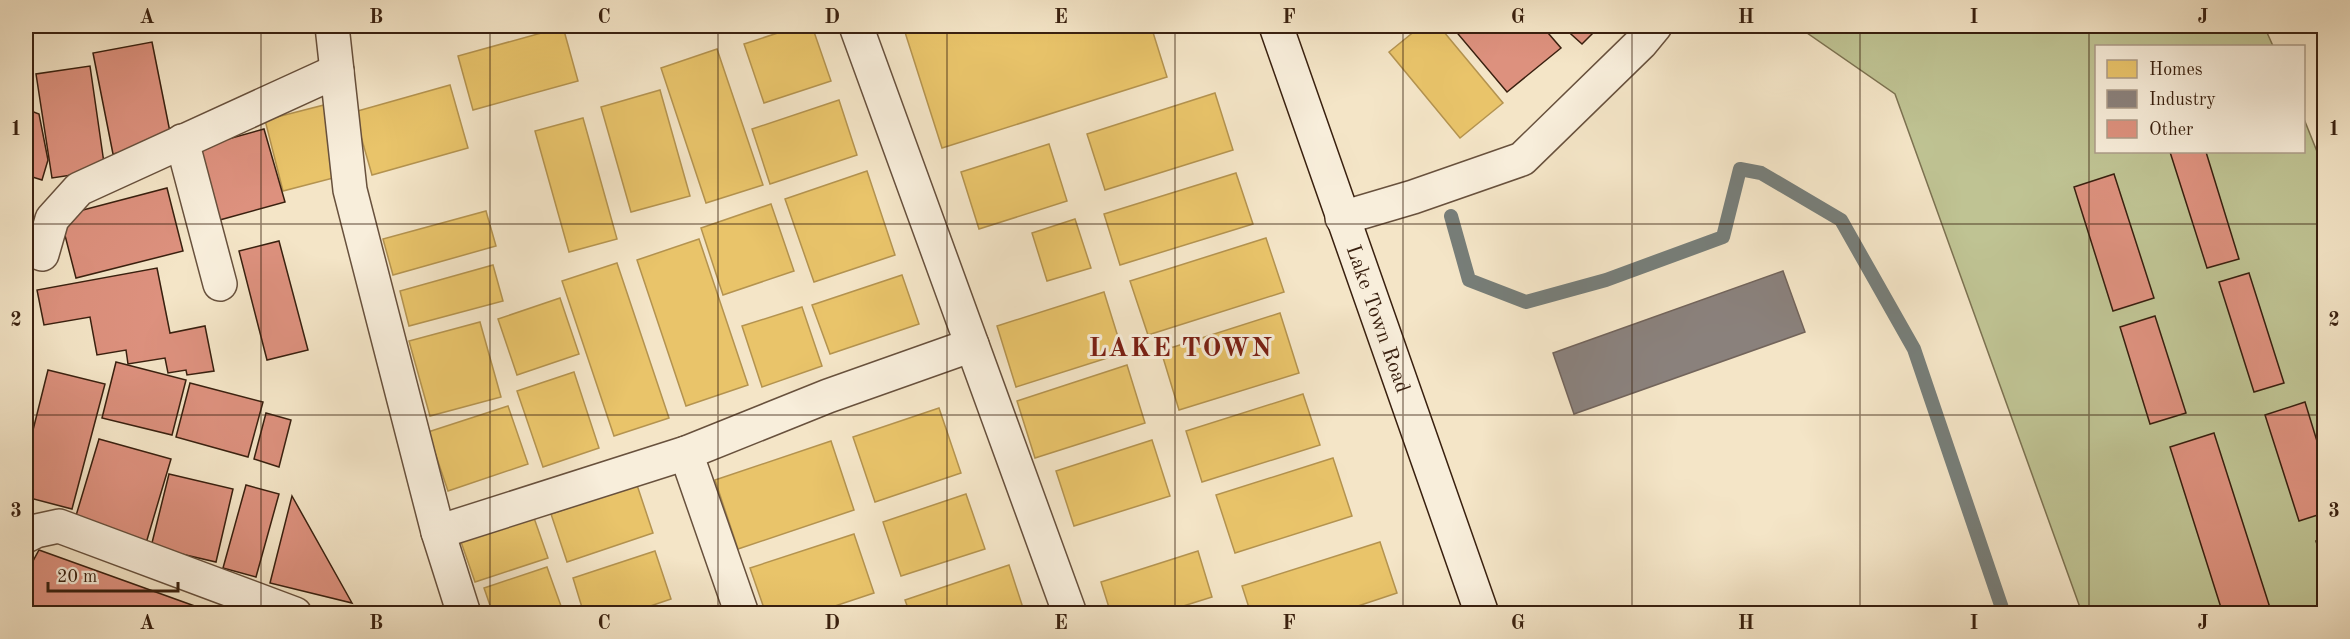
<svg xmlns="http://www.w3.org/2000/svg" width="2350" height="639" font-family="'Old Standard TT',serif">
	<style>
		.green { fill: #bfc393; stroke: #7c7251; stroke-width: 1.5 }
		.homes { fill: #e9c46a; stroke: #b4934f; stroke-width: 1.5 }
		.industry { fill: #8a817c; stroke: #72645b; stroke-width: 1.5 }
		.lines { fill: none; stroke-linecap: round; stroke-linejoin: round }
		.stream { stroke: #777e79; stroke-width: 14 }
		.building { fill: #dd917e; stroke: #39200f; stroke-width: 1.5 }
		.street-casing { stroke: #68513d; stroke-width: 36 }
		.secondary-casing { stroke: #39200f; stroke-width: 36 }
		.street { stroke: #f8eedb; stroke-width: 33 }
		.secondary { stroke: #f8eedb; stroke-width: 33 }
		.grid { fill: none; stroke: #39200f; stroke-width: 1.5; stroke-opacity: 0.55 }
		.labels { text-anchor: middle; stroke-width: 6; stroke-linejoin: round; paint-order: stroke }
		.street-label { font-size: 21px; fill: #39200f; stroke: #f8eedb }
		.district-label { font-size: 27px; font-weight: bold; letter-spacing: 1.5px; fill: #7a1f14; stroke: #f8eedb }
		.neatline { fill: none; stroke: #39200f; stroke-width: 2 }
		.grid-label { font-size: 20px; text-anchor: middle; font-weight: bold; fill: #39200f }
	</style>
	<rect width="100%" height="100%" fill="#f4e5c7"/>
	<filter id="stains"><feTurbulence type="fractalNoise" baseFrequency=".00333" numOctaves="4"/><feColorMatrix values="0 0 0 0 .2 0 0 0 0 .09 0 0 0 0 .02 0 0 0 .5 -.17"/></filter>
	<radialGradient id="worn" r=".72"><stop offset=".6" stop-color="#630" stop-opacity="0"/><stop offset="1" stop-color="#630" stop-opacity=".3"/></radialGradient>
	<polygon class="green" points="1797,26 2264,26 2273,46 2096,46 2096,152 2304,152 2304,119 2324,169 2324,613 2082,613 1895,94"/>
	<g class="homes">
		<polygon points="799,26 812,26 831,81 764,103 744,44"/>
		<polygon points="903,26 1151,26 1167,77 942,148"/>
		<polygon points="1421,26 1439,26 1503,103 1460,138 1389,52"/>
		<polygon points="563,27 578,81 473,110 458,56"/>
		<polygon points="717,49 763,185 706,203 661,68"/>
		<polygon points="450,85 468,148 372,175 354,112"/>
		<polygon points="660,90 690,196 631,212 601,107"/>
		<polygon points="1215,93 1233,150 1105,190 1087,134"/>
		<polygon points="839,100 857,155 770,184 752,129"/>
		<polygon points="324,105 341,176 283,191 265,120"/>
		<polygon points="583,118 617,239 569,252 535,131"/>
		<polygon points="1049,144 1067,201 979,229 961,172"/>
		<polygon points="867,171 895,255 814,282 785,199"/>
		<polygon points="1236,173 1253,224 1120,265 1104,214"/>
		<polygon points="771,204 794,271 723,295 701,228"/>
		<polygon points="486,211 496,246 393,275 383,239"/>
		<polygon points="1075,219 1091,268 1047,281 1032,233"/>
		<polygon points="1266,238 1284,292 1148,335 1130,281"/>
		<polygon points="699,239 748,385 686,406 637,260"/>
		<polygon points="617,263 669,418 614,436 562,281"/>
		<polygon points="493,265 503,301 409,326 400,291"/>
		<polygon points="902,275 919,324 830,354 812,305"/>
		<polygon points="1104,292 1123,353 1016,387 997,326"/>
		<polygon points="560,298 579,354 517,375 498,319"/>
		<polygon points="802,307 822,366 762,387 742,326"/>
		<polygon points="1280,313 1299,373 1179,410 1161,351"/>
		<polygon points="480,322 501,397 430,416 409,341"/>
		<polygon points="1127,365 1145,423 1035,458 1017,401"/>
		<polygon points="574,372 599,448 543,467 517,391"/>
		<polygon points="1303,394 1320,445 1202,482 1186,431"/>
		<polygon points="508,406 528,464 448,491 428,432"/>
		<polygon points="939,408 961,473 875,502 853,437"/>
		<polygon points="1152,440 1170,496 1074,526 1056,471"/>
		<polygon points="831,441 854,510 738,549 715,480"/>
		<polygon points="1333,458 1352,516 1235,553 1216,495"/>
		<polygon points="637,485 653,533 567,562 551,514"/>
		<polygon points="966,494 985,549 901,576 883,522"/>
		<polygon points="533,515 548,558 475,582 460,539"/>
		<polygon points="854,534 874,593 811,614 766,614 750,568"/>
		<polygon points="1380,542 1397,593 1334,614 1251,614 1242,586"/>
		<polygon points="655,551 671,599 627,614 584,614 573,578"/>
		<polygon points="1198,551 1212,597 1158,614 1111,614 1101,582"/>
		<polygon points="1009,565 1025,614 910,614 905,600"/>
		<polygon points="547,567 561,606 537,614 493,614 484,588"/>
		<polygon points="1218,607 1220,614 1198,614"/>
	</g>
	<polygon class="industry" points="1783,271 1805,332 1574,414 1553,353"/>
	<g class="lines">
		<polyline class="stream" points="1451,216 1469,280 1526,302 1606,280 1723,237 1740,169 1761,173 1841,220 1914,349 2004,614"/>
	</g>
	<g class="building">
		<polygon points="115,26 146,26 144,32"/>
		<polygon points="1456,26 1542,26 1561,48 1507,92 1453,28"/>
		<polygon points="1562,26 1600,26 1582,44"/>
		<polygon points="152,42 172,142 113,154 93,53"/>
		<polygon points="90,66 105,170 52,178 36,74"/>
		<polygon points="26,109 39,114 48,160 42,180 26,175"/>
		<polygon points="264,129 285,202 216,221 196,148"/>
		<polygon points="2170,152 2206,152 2239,259 2207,268"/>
		<polygon points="2114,174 2154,298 2113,311 2074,187"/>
		<polygon points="167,188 183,251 76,278 60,216"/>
		<polygon points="279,241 308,350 267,360 239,251"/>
		<polygon points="157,268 170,333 205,326 214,371 187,375 186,370 168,373 165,358 128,364 126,350 97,355 90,317 44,325 37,290"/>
		<polygon points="2249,273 2284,383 2254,392 2219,282"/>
		<polygon points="2155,316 2186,413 2150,424 2120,327"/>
		<polygon points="116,362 186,380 172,435 102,418"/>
		<polygon points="48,370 105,384 72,509 26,497 26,458"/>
		<polygon points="190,383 263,402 248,457 176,437"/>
		<polygon points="2305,402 2324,464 2324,513 2299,521 2265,415"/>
		<polygon points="266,413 291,420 279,467 254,459"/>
		<polygon points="2214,433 2272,614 2223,614 2170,447"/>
		<polygon points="99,439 171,459 144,550 72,529"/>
		<polygon points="169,474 233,489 216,562 151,547"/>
		<polygon points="246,485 279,494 256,577 223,568"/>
		<polygon points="292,496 352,603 270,583"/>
		<polygon points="2324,538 2324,569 2316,541"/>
		<polygon points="39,550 203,609 201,614 26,614 26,574"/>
	</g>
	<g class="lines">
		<defs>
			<g id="street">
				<polyline points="332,26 350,190 438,532 464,614"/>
				<polyline points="856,26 1070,614"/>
				<polyline points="182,141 220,284"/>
				<polyline points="1342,218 1413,197 1522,159 1641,43 1655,26"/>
				<polyline points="42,254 52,219 79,189 337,71"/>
				<polyline points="686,453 742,614"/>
				<polyline points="438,532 686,453 828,396 972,345"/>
				<polyline points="26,536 36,531 59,526 295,614"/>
			</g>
			<g id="secondary">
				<path id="s1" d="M1276,26l206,588"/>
			</g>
		</defs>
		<use href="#street" class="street-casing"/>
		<use href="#secondary" class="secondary-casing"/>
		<use href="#street" class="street"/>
		<use href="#secondary" class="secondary"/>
	</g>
	<path class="grid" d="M261,26v588M490,26v588M718,26v588M947,26v588M1175,26v588M1403,26v588M1632,26v588M1860,26v588M2089,26v588M26,224h2298M26,415h2298"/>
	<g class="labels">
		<g class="street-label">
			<text dy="7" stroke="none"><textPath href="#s1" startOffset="310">Lake Town Road</textPath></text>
		</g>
		<g class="district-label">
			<text x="1181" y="356">LAKE TOWN</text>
		</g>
	</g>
	<rect width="2350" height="639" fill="none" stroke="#f4e5c7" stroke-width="66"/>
	<rect x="2095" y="45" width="210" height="108" fill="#f8eedb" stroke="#ac9c89" stroke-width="1.5"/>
	<rect x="2107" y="60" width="30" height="18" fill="#e9c46a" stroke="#ac9c89" stroke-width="1.5"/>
	<text x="2149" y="75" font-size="18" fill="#39200f">Homes</text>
	<rect x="2107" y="90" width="30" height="18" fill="#8a817c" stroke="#ac9c89" stroke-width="1.5"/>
	<text x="2149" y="105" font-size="18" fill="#39200f">Industry</text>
	<rect x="2107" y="120" width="30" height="18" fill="#dd917e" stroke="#ac9c89" stroke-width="1.5"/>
	<text x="2149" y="135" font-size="18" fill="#39200f">Other</text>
	<path d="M48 582v9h130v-9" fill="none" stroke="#39200f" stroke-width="3"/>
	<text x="57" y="582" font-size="18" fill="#39200f" stroke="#f8eedb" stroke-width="4.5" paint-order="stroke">20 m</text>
	<rect x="33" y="33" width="2284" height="573" class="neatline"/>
	<g class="grid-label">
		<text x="147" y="23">A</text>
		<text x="376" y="23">B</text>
		<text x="604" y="23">C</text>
		<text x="832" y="23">D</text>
		<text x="1061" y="23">E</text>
		<text x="1289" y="23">F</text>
		<text x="1518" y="23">G</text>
		<text x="1746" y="23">H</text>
		<text x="1974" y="23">I</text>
		<text x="2203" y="23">J</text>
		<text x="16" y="135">1</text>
		<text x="2334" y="135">1</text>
		<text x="16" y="326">2</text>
		<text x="2334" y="326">2</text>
		<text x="16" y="517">3</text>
		<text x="2334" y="517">3</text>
		<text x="147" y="629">A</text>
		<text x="376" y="629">B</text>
		<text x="604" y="629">C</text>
		<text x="832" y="629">D</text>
		<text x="1061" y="629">E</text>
		<text x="1289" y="629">F</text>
		<text x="1518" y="629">G</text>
		<text x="1746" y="629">H</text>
		<text x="1974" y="629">I</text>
		<text x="2203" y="629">J</text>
	</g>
	<rect width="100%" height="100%" filter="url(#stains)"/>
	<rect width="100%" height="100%" fill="url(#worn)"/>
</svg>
